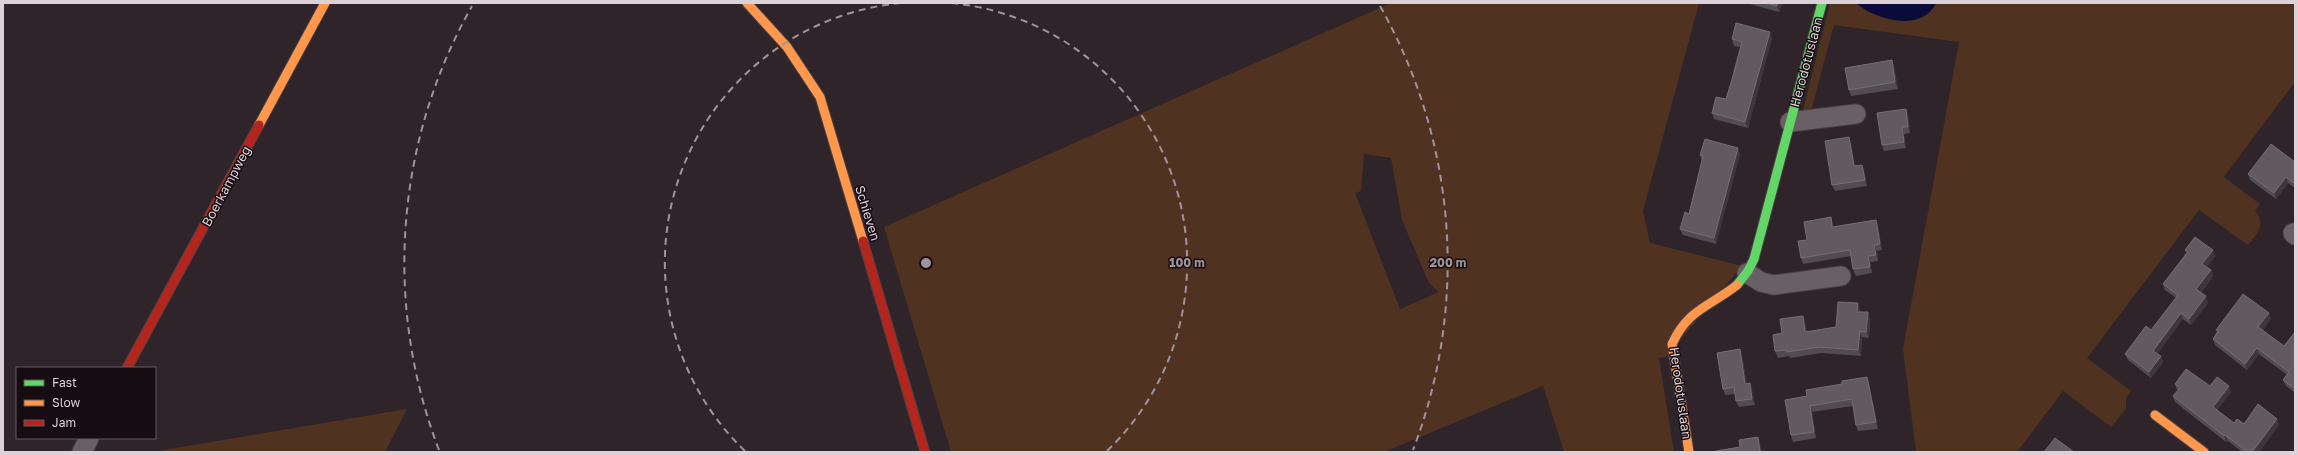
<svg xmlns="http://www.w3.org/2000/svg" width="2298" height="455" font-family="'Golos Text',sans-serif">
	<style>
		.green { fill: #503221; fill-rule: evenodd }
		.water { fill: #0b0b3a }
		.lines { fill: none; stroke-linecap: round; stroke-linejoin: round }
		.street-casing { stroke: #4a4146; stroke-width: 21 }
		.fast-casing { stroke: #4a4146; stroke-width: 11 }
		.slow-casing { stroke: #4a4146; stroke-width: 11 }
		.jam-casing { stroke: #4a4146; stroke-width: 11 }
		.street { stroke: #686065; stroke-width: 19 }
		.fast { stroke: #63d668; stroke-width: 9 }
		.slow { stroke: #ff974d; stroke-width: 9 }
		.jam { stroke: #b3261e; stroke-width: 9 }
		.wall { fill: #524c52 }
		.shaded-wall { fill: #3e363c }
		.building { fill: #615a60; stroke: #756d73 }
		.ring { fill: none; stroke: #a0949b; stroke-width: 2; stroke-dasharray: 7 5 }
		.labels { text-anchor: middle; stroke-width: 3; stroke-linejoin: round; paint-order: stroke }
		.street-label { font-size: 13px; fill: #ddd1d8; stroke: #150d12 }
		.centre { fill: #a0949b; stroke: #150d12; stroke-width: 2 }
		.ring-label { font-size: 12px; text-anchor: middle; font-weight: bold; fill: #a0949b; stroke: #150d12; stroke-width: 3; stroke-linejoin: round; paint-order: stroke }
	</style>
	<rect width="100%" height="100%" fill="#2e242a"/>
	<g class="green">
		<path d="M1391,3h308l-56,208 7,32 92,23 -76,91 -7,1 15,94h-110l-21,-66 -159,66h-433l-67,-225zM1364,154l27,4 11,62 27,63 10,9 -39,17 -45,-116 6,-2z"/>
		<path d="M1830,3h26l12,9 67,-6 1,-3h359v79l-71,95 36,27 -5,7c12,13 2,23 -7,34l-49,-35 -112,148 44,33 -5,7v11l-15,18 -48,-36 -46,61h-101l-13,-103 56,-307 -125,-17 -24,90 -7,-5z"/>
		<polygon points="407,409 385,452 152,452"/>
	</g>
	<path class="water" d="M1856,3h80c-14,30 -61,17 -80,0z"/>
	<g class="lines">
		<defs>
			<g id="street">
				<polyline points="1790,122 1856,114"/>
				<polyline points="2293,233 2295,235"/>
				<polyline points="1747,273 1761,282 1774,285 1841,276"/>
				<polyline points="82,452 89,438"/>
			</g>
			<polyline id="fast" points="1737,285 1748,271 1754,259 1822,3"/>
			<g id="slow">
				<polyline points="747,3 787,47 820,97 863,241"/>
				<polyline points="259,125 325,3"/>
				<polyline points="2155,415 2204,452"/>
				<path d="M1689,452l-17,-108c16,-35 37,-37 65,-59"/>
			</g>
			<g id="jam">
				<polyline points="863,241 925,452"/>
				<polyline points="127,368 259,125"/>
			</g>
		</defs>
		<use href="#street" class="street-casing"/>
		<use href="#fast" class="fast-casing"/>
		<use href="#slow" class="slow-casing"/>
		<use href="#jam" class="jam-casing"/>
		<use href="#street" class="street"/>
		<use href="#fast" class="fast"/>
		<use href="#slow" class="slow"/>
		<use href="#jam" class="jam"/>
	</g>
	<g class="wall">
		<polygon points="1746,3 1782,3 1779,12"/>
		<polygon points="1772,38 1748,128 1714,119 1712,113 1726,99 1740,47 1734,46 1732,39"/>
		<polygon points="1892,60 1894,66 1898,89 1851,96 1849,90"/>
		<polygon points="1908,115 1910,133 1904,134 1906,148 1884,151 1882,145"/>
		<polygon points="1851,143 1855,166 1862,165 1864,171 1867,186 1835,191 1832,185"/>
		<polygon points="1740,154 1716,244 1683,235 1680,229 1689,214 1702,161 1700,155"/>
		<polygon points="2295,161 2295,188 2288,183 2276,199 2250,180 2248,174"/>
		<polygon points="1831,217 1833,224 1834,227 1876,220 1878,226 1882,250 1877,251 1878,261 1870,262 1872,273 1856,276 1853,269 1851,256 1803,264 1801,258 1807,240"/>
		<polygon points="2185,250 2213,250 2215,256 2207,267 2211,270 2213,276 2201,293 2208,303 2191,325 2183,319 2157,354 2161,356 2163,362 2151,378 2128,360 2125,354 2151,330 2176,298 2165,290 2163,284 2186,253"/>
		<polygon points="1860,309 1860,312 1870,319 1869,338 1862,337 1861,356 1821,353 1790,358 1789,356 1778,358 1775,351 1782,333 1803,316 1805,322 1807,332 1836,327"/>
		<polygon points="2271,319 2263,330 2284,346 2295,332 2295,393 2286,386 2283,380 2287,375 2259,354 2247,370 2215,345 2213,339 2217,332 2216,330"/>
		<polygon points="1742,356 1747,384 1752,390 1755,405 1739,407 1736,401 1735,394 1725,395 1723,389"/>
		<polygon points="1869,383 1878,429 1858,431 1856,425 1853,406 1812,412 1816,438 1793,442 1791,435 1807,396"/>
		<polygon points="2175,384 2210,386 2231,392 2217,410 2234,423 2279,425 2259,452 2242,452 2228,441 2226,442 2175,402 2173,396 2178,390 2177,390"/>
	</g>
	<g class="shaded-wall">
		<polygon points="1778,3 1782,3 1779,12 1777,6"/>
		<polygon points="1770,32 1772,38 1748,128 1745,122"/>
		<polygon points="1892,60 1894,66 1898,89 1895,82"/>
		<polygon points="1906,109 1908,115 1910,133 1908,127"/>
		<polygon points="1902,127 1904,134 1906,148 1904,142"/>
		<polygon points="1849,137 1851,143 1856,172 1854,166"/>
		<polygon points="1738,148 1740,154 1716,244 1714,238"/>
		<polygon points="1862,165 1864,171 1867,186 1865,180"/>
		<polygon points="2286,177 2288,183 2276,199 2274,193"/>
		<polygon points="1831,217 1833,224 1834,234 1832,227"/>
		<polygon points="1876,220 1878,226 1882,250 1880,244"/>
		<polygon points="1874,245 1877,251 1878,261 1876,255"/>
		<polygon points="2213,250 2215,256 2205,270 2202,264"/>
		<polygon points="1868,256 1870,262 1872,273 1870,267"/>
		<polygon points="2211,270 2213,276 2199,295 2196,289"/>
		<polygon points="2206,296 2208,303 2191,325 2189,319"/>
		<polygon points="1858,303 1860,309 1859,318 1857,312"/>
		<polygon points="1868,312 1870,319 1869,338 1866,332"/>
		<polygon points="2181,313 2183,319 2155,357 2153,351"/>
		<polygon points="2269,313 2271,319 2261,333 2258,327"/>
		<polygon points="1803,316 1805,322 1807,338 1805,332"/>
		<polygon points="1860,331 1862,337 1861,356 1858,350"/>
		<polygon points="2257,348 2259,354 2247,370 2245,364"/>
		<polygon points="1740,349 1742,356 1748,390 1745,384"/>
		<polygon points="2161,356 2163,362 2151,378 2149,372"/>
		<polygon points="1867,377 1869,383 1878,429 1876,422"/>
		<polygon points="1750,383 1752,390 1755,405 1752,399"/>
		<polygon points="2229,386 2231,392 2215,413 2213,407"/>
		<polygon points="1810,406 1812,412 1816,438 1814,432"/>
		<polygon points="2277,419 2279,425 2259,452 2252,452"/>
		<polygon points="2225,435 2228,441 2226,442 2224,436"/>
		<polygon points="1758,437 1760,443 1762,452 1760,452"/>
	</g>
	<g class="building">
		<polygon points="1766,3 1778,3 1777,6"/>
		<polygon points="1736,23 1770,32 1745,122 1712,113 1716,97 1726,99 1732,80 1742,42 1732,39"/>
		<polygon points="1892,60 1895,82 1849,90 1845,68"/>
		<polygon points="1906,109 1908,127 1902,127 1904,142 1882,145 1877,113"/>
		<polygon points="1849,137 1854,166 1862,165 1865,180 1832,185 1825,141"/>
		<polygon points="1705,139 1738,148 1714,238 1680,229 1685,212 1689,214 1703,156 1700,155"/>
		<polygon points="2271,144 2295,162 2295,161 2295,184 2286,177 2274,193 2248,174"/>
		<polygon points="1831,217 1832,227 1876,220 1880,244 1874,245 1876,255 1868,256 1870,267 1853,269 1850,250 1801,258 1798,241 1807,240 1804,222"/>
		<polygon points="2195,237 2213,250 2202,264 2211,270 2196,289 2206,296 2189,319 2181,313 2153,351 2161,356 2149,372 2125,354 2146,326 2151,330 2178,295 2163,284 2188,252 2185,250"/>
		<polygon points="2243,294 2269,313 2258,327 2284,346 2295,332 2295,389 2283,380 2289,372 2257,348 2245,364 2213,339 2218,331 2216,330"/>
		<polygon points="1838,302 1858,303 1857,312 1868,312 1866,332 1860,331 1858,350 1819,347 1787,352 1787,350 1775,351 1773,335 1782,333 1780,319 1803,316 1805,332 1836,327"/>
		<polygon points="1740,349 1745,384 1750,383 1752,399 1736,401 1734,387 1723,389 1717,353"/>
		<polygon points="2186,369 2210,386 2217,377 2229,386 2213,407 2234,423 2237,419 2244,424 2258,404 2277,419 2252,452 2248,452 2225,435 2224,436 2173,396 2180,388 2175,384"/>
		<polygon points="1867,377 1876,422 1856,425 1852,399 1810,406 1814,432 1791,435 1785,400 1807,396 1806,390 1842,384 1842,381"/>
		<polygon points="1758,437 1760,452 1717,452 1716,451 1740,447 1739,440"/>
		<polygon points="2055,438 2074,452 2044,452"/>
	</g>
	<g class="ring">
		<path d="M745 451A261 261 0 0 1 901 3M951 3A261 261 0 0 1 1107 451"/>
		<path d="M439 450A522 522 0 0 1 472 6M1380 6A522 522 0 0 1 1413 450"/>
	</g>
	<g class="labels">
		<g class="street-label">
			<text transform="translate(1806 62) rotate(-75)" y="5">Herodotuslaan</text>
			<text transform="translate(226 186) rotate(-62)" y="5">Boerkampweg</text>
			<text transform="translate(868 213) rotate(73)" y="5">Schieven</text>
			<text transform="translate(1681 393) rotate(82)" y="5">Herodotuslaan</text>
		</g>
	</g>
	<circle cx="926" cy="263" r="6" class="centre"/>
	<g class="ring-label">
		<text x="1187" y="267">100 m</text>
		<text x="1448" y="267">200 m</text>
	</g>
	<rect width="2298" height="455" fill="none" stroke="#ddd1d8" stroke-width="8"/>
	<rect x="16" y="367" width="140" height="72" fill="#150d12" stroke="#655b61"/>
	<rect x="24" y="380" width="20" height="6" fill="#63d668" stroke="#655b61"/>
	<text x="52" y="387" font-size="12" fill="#ddd1d8">Fast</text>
	<rect x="24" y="400" width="20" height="6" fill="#ff974d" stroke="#655b61"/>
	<text x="52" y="407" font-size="12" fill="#ddd1d8">Slow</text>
	<rect x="24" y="420" width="20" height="6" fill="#b3261e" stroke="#655b61"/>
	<text x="52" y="427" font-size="12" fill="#ddd1d8">Jam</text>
</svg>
